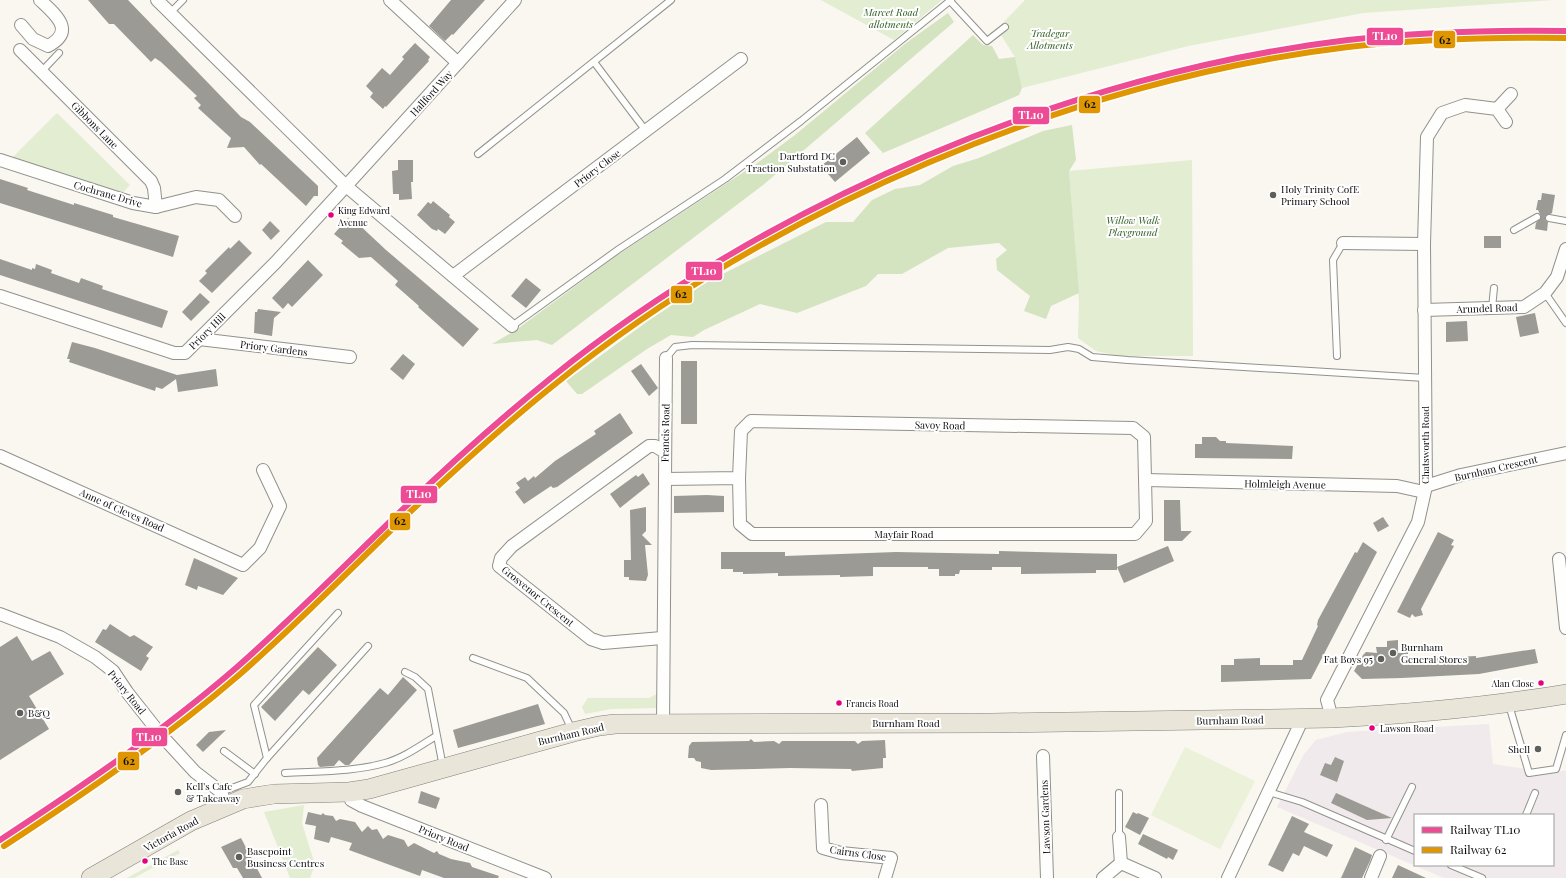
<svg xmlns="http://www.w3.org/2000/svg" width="1566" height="878" font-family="'Playfair Display',serif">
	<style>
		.industrial { fill: #f0eaec; fill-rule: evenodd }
		.green { fill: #e2edd1 }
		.forest { fill: #d4e3c0 }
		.pitch { fill: #ecf1da }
		.building { fill: #9c9a95 }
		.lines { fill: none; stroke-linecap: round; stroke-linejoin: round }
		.lane-casing { stroke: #92918e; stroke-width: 8 }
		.street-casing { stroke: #92918e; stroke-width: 14 }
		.primary-casing { stroke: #7f7f7b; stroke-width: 20 }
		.lane { stroke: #fefefd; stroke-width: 6 }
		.street { stroke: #fefefd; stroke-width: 12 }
		.primary { stroke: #eae5d9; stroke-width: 19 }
		.rail-1-casing { stroke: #fff; stroke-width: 9 }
		.rail-2-casing { stroke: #fff; stroke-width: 9 }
		.rail-1 { stroke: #ee4b95; stroke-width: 6 }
		.rail-2 { stroke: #df9601; stroke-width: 6 }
		.poi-dot { fill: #5e5e5b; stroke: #fff; stroke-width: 1.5 }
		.bus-dot { fill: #e5007d; stroke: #fff; stroke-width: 1.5 }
		.labels { text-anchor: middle; stroke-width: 4; stroke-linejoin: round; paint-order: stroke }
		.bus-label { font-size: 9px; fill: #0b0b0b; stroke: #fff; text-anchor: start }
		.park-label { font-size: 10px; font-style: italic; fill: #305c23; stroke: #fff }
		.street-label { font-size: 10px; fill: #0b0b0b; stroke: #fff }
		.poi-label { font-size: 10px; fill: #0b0b0b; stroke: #fff; text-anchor: start }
		.line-badge { stroke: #fff; stroke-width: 1.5 }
		.badge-label { font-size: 11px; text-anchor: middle; font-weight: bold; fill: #fff }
		.pale-badge-label { font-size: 11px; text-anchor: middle; font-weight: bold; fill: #111 }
	</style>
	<rect width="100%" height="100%" fill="#f9f7ef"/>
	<path class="industrial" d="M1489,724l4,40 60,9 13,-3v108h-122l-167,-71 27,-53 12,-14 31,-8zM1415,815h138v50h-138z"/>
	<g class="green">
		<polygon points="821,0 942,0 894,40"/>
		<polygon points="1025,0 1552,0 1363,13 1188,46 1022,88 1015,57 997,29"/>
		<polygon points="57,113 130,185 120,196 11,159"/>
		<polygon points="1192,160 1193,356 1118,356 1096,351 1078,338 1079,302 1069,171"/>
		<polygon points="659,693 657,708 611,709 585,714 582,707 588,698 649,698"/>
		<polygon points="304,805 302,823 315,865 310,878 290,878 264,812"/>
		<polygon points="178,850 180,853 134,878 127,878"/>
	</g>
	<g class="forest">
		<polygon points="948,13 954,22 763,185 552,345 537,340 492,344 516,330 616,256 756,164 795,135 906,43"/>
		<polygon points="973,35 983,45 992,46 999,59 1015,57 1022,88 1019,95 883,153 865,133"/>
		<polygon points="1072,125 1076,160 1069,171 1079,293 1051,306 1046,319 1024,311 1030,296 997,270 996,259 1007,250 999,243 948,248 902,274 878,274 866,286 797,313 760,304 704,330 693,337 671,335 647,349 582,394 577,394 566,381 648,321 707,282 826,222 853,222 872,200 895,189 920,185 953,166 979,158 1043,131"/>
	</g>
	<polygon class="pitch" points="1185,747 1255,781 1220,849 1151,815"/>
	<g class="building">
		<polygon points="88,0 128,0 241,117 250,122 318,186 318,196 314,196 306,206 261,164 260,165 244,147 227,148 231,138 198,108 201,105 194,98 197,96 161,62 155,58 151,62 114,24 109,24"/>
		<polygon points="451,0 485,0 453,35 452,34 445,41 429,26"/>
		<polygon points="415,43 430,57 428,60 429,61 386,107 385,106 383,109 370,97 373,93 366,86 382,68 390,75 404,59 402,57"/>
		<polygon points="857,137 870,153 835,182 821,166"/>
		<polygon points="398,160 413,160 413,182 411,182 412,199 399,200 399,194 393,194 392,171 398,170"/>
		<polygon points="0,179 28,188 27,190 74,205 74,203 113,215 113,217 179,236 173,257 0,203"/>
		<polygon points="1542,193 1555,195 1552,213 1545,217 1545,220 1548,222 1547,231 1535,229 1536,223 1541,217 1538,210 1536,210 1538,200 1541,200"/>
		<polygon points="433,201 450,215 449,217 455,222 445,234 438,229 437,231 432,229 417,215 428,202 431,204"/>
		<polygon points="348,218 352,221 354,220 386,250 479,329 463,347 418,307 419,306 395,285 398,281 371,257 359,258 341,243 343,241 334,234"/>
		<polygon points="270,221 280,231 271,240 262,230"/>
		<rect x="1484" y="236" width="17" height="12"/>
		<polygon points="239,240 252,253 212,293 199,281 207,273 205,271 229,247 230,249"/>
		<polygon points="0,259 32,270 32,268 35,269 36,264 52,270 51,273 79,283 81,278 103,286 102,289 168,311 162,328 0,275"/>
		<polygon points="308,260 323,275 292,307 288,303 283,309 272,298"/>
		<polygon points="526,278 541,290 526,308 511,296"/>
		<polygon points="200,293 210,302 191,321 182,312"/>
		<polygon points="258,309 281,312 274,318 272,336 254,333 255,312 257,312"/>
		<polygon points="1535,313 1539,333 1520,337 1516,317"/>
		<polygon points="1467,321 1468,341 1446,342 1446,322"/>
		<polygon points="72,342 95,348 177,375 216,369 218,386 178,392 176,379 162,389 156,387 155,391 69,362 70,359 67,359"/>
		<polygon points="403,354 415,364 403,380 390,369"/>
		<rect x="681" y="361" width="16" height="63"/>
		<polygon points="641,364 658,388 649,396 631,371"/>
		<polygon points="620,413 633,433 557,487 553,488 551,486 524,504 515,492 520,488 516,483 525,477 528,481 534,476 535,478 555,461 596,434 594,431"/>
		<polygon points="1202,437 1216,437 1220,441 1226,441 1226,443 1293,446 1292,459 1195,458 1195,444 1202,444"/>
		<polygon points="643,473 650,484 620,508 610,494 636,475 638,477"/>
		<polygon points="707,495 724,496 724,512 674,513 674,496"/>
		<polygon points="1164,500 1180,500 1181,531 1192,531 1182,541 1164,541"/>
		<polygon points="646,507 646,531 642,535 652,545 645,545 648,575 646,581 629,580 629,577 624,577 624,560 631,560 630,510"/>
		<polygon points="1383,517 1389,526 1378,532 1373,523"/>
		<polygon points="1438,532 1454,540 1451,545 1454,546 1421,609 1423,615 1415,617 1412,614 1410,618 1397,612"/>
		<polygon points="1363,542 1377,552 1311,679 1221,682 1221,665 1234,665 1234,659 1260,658 1260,665 1293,665 1293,660 1302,660 1318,626 1317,625 1318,620 1355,552 1357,553"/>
		<polygon points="1168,546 1174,561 1124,583 1117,567"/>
		<polygon points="999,551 1117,554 1117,570 1096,570 1096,573 1021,574 1021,567 992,567 992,570 960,570 959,574 955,574 955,576 939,576 939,569 928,569 928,567 873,567 873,576 840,577 840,575 778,576 778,573 743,574 743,572 733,572 733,569 721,569 721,552 785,552 785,556 896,552 999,554"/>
		<polygon points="194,558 212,566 238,578 223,595 198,586 197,590 185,585"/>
		<polygon points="110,624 130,637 134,635 153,647 146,656 149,658 141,671 95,642 103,629 106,630"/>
		<polygon points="17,636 32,661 50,651 64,674 29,696 49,729 0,760 0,647"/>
		<polygon points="1398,640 1398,653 1408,652 1408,657 1413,657 1413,659 1476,656 1476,658 1535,649 1538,663 1479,674 1402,678 1362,679 1354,671 1363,655 1366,652 1377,653 1376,647 1387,647 1387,641"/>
		<polygon points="318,647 337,665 309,695 303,690 275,721 261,707"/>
		<polygon points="403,677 417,690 349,765 345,765 339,760 334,766 320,767 318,765 317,758 380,688 388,695"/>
		<polygon points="538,704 545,724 458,748 453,730"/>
		<polygon points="226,730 203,752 196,745 209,732"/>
		<polygon points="751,739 754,742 774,741 779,744 782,741 855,741 858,744 862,741 885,740 886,758 883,758 883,768 852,771 851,769 790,768 711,770 701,768 701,762 696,761 694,758 688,758 689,746 692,742 749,741"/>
		<polygon points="1335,757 1344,761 1337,782 1320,775 1325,763 1331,765"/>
		<polygon points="421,791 440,798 436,809 418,803"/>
		<polygon points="1336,793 1392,818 1367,820 1331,803"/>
		<polygon points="308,812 321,815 323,813 325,815 333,816 336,821 340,819 355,822 362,832 368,826 372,830 377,829 383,839 388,835 404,840 408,847 414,843 434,853 437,851 439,854 451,859 470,863 472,867 499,876 498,878 444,878 422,870 420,876 349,850 352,843 331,837 329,843 314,839 316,826 305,824"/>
		<polygon points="1133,812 1137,814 1138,813 1149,818 1140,835 1125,827"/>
		<polygon points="1292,816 1309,824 1304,832 1333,845 1327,857 1304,846 1299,856 1293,853 1283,872 1268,865"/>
		<polygon points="1143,834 1178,850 1173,860 1168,857 1167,859 1138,844"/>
		<polygon points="241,838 262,878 243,878 237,868 233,868 221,847"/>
		<polygon points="1355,847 1372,855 1370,861 1362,878 1341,878"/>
		<polygon points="1398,865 1426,878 1392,878"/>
	</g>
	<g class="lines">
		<defs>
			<g id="lane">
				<polyline points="950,1 987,41 1005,27"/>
				<polyline points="170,13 183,0"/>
				<polyline points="594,62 646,131"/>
				<polyline points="42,71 59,53"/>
				<polyline points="478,154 671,0"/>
				<polyline points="1549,218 1566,221"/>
				<polyline points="1514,230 1537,217"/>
				<polyline points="1545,293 1566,323"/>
				<polyline points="1492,308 1494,288"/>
				<polyline points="512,326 619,249 725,179 801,121 951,0"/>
				<polyline points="1337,356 1333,260 1343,243"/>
				<polyline points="666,358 675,347 692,345 1050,350 1068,347 1079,349 1092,357 1128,360 1425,378"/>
				<polyline points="473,658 527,678 564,713 572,730"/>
				<polyline points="405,672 415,677 428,689 443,767"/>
				<polyline points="1509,705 1529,773 1556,769 1566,735"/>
				<polyline points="224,751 255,774"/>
				<polyline points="267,758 368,646"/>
				<path d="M285,773c32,-2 68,-1 100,-10 18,-5 35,-17 51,-27"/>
				<polyline points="221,792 248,782 267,758 254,705 338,613"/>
				<polyline points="1269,792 1302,802 1415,851"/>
				<polyline points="1119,793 1119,837"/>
				<polyline points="1526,815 1535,793"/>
				<polyline points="1386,840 1412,787"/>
				<polyline points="1451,865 1482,878"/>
			</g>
			<g id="street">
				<polyline points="157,0 346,186 512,326"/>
				<polyline points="390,0 458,63"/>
				<path d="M21,25l12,14 15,7c28,-15 8,-31 -8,-46"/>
				<polyline points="20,50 151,181 154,188 156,207"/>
				<polyline points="1497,109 1511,94"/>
				<polyline points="0,160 133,203 156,207 196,197 219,200 235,216"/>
				<polyline points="1343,243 1424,244 1427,137 1442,113 1465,105 1497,109 1506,122"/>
				<polyline points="453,276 741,59"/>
				<polyline points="0,296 174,353 185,353 276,262 346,186 515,0"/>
				<polyline points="1424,310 1524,307 1545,293 1557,277 1566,249"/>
				<polyline points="199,339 350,357"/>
				<polyline points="0,456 243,565 260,548 280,506 263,470"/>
				<polyline points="665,479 739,478 740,524 752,534 1135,534 1146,521 1144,437 1133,428 751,421 741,431 739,478"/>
				<polyline points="1146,480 1397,486 1424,492"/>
				<polyline points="1426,486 1461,475 1566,453"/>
				<polyline points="1559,559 1566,628"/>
				<polyline points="0,614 60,637 95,657 113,671 127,692 161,735 195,772 221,792 226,805"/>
				<polyline points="662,638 603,643 591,639 499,566 501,558 512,546 649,446 655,446 665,452"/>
				<polyline points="1332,718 1327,700 1418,522 1426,486 1424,244"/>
				<polyline points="663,725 666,358"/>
				<polyline points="1043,756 1047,878"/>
				<polyline points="349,792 351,800 362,806 545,878"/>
				<polyline points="821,805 823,848 841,853 891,858 885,878"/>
				<polyline points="1119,837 1121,863 1155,878"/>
				<polyline points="1103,878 1121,863"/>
				<polyline points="1228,878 1303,718"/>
				<polyline points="1371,878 1380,856"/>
			</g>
			<path id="primary" d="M91,878l100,-57 52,-22 31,-5 75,-2 20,-3 204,-57 26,-6 16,-2 377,-1 340,-5c79,-4 156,-11 234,-24"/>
		</defs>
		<use href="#lane" class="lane-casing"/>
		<use href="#street" class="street-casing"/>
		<use href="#primary" class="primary-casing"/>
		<use href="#lane" class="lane"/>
		<use href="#street" class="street"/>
		<use href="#primary" class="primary"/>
		<defs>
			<path id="rail-1" d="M0,840c81,-53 162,-108 236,-172 57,-50 110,-104 165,-157 48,-46 98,-91 150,-133 216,-175 520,-305 797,-338 72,-8 145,-10 218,-9"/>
			<path id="rail-2" d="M4,846c81,-53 162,-108 235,-171 60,-52 114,-109 171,-163 47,-44 94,-87 144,-127 215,-175 518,-305 794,-338 73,-8 145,-10 218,-9"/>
		</defs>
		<use href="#rail-1" class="rail-1-casing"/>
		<use href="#rail-2" class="rail-2-casing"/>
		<use href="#rail-1" class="rail-1"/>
		<use href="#rail-2" class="rail-2"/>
	</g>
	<g class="poi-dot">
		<circle cx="843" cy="162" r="4"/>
		<circle cx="1273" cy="195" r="4"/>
		<circle cx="1393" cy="653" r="4"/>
		<circle cx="1381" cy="659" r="4"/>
		<circle cx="20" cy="713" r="4"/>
		<circle cx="1538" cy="749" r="4"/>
		<circle cx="178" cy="792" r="4"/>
		<circle cx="239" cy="857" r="4"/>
	</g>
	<g class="bus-dot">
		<circle cx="331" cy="215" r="3.5"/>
		<circle cx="1541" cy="683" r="3.5"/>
		<circle cx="839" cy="703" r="3.5"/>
		<circle cx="1372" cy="728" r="3.5"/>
		<circle cx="145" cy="861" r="3.5"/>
	</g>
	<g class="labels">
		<g class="bus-label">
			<text x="338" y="214">King Edward<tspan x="338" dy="12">Avenue</tspan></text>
			<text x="1534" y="687" text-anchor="end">Alan Close</text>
			<text x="846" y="707">Francis Road</text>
			<text x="1380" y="732">Lawson Road</text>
			<text x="152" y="865">The Base</text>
		</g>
		<g class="park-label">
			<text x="891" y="16">Marcet Road<tspan x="891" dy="12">allotments</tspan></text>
			<text x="1050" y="37">Tradegar<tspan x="1050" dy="12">Allotments</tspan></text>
			<text x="1133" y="224">Willow Walk<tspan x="1133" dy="12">Playground</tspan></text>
		</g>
		<g class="street-label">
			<text transform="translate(431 93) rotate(-48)" y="4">Hallford Way</text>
			<text transform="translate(95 125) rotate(45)" y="4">Gibbons Lane</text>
			<text transform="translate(597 168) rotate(-37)" y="4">Priory Close</text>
			<text transform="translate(108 194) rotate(16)" y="4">Cochrane Drive</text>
			<text transform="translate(1487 308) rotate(-2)" y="4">Arundel Road</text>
			<text transform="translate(207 331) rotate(-45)" y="4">Priory Hill</text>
			<text transform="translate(274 348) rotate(7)" y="4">Priory Gardens</text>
			<text transform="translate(940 425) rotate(1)" y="4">Savoy Road</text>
			<text transform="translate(665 433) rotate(-89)" y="4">Francis Road</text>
			<text transform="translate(1425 445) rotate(-90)" y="4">Chatsworth Road</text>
			<text transform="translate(1496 468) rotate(-13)" y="4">Burnham Crescent</text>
			<text transform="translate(1285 484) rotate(1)" y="4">Holmleigh Avenue</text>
			<text transform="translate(122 510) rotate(24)" y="4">Anne of Cleves Road</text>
			<text x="904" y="538">Mayfair Road</text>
			<text transform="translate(538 596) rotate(39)" y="4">Grosvenor Crescent</text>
			<text transform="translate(127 692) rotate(51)" y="4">Priory Road</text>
			<text transform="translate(1230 720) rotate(-1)" y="4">Burnham Road</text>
			<text x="906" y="727">Burnham Road</text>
			<text transform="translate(571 734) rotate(-13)" y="4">Burnham Road</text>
			<text transform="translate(1045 817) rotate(-92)" y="4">Lawson Gardens</text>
			<text transform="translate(171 834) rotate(-29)" y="4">Victoria Road</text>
			<text transform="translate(444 838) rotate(22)" y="4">Priory Road</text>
			<text transform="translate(858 853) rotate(8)" y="4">Cairns Close</text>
		</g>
		<g class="poi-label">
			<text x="835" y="160" text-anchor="end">Dartford DC<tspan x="835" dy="12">Traction Substation</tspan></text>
			<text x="1281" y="193">Holy Trinity CofE<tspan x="1281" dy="12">Primary School</tspan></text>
			<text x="1401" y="651">Burnham<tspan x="1401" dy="12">General Stores</tspan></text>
			<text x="1373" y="663" text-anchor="end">Fat Boys 95</text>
			<text x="28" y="717">B&amp;Q</text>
			<text x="1530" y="753" text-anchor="end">Shell</text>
			<text x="186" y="790">Kell's Cafe<tspan x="186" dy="12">&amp; Takeaway</tspan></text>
			<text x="247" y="855">Basepoint<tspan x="247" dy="12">Business Centres</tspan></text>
		</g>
	</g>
	<g class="line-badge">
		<rect x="1366" y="27" width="38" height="19" rx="4" fill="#ee4b95"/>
		<rect x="1433" y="30" width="23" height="19" rx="4" fill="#df9601"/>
		<rect x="1078" y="95" width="23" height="19" rx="4" fill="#df9601"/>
		<rect x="1012" y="106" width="38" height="19" rx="4" fill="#ee4b95"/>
		<rect x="685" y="261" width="38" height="20" rx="4" fill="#ee4b95"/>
		<rect x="670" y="285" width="23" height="19" rx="4" fill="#df9601"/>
		<rect x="400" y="485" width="38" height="19" rx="4" fill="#ee4b95"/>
		<rect x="389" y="512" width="22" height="19" rx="4" fill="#df9601"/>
		<rect x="131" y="727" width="37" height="20" rx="4" fill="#ee4b95"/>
		<rect x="117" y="751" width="23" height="20" rx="4" fill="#df9601"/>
	</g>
	<g class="badge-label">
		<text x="1385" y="40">TL10</text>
		<text x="1031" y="119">TL10</text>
		<text x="704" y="275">TL10</text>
		<text x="419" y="498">TL10</text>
		<text x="149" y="741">TL10</text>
	</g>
	<g class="pale-badge-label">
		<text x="1445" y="44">62</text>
		<text x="1090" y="108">62</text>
		<text x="681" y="298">62</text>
		<text x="400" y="525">62</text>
		<text x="129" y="765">62</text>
	</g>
	<rect x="1414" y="814" width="140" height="52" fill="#ffffff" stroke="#9d9d9d"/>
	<rect x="1422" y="827" width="20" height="6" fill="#ee4b95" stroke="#9d9d9d"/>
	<text x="1450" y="834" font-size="12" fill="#0b0b0b">Railway TL10</text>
	<rect x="1422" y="847" width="20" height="6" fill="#df9601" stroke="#9d9d9d"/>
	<text x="1450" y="854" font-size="12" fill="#0b0b0b">Railway 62</text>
</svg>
